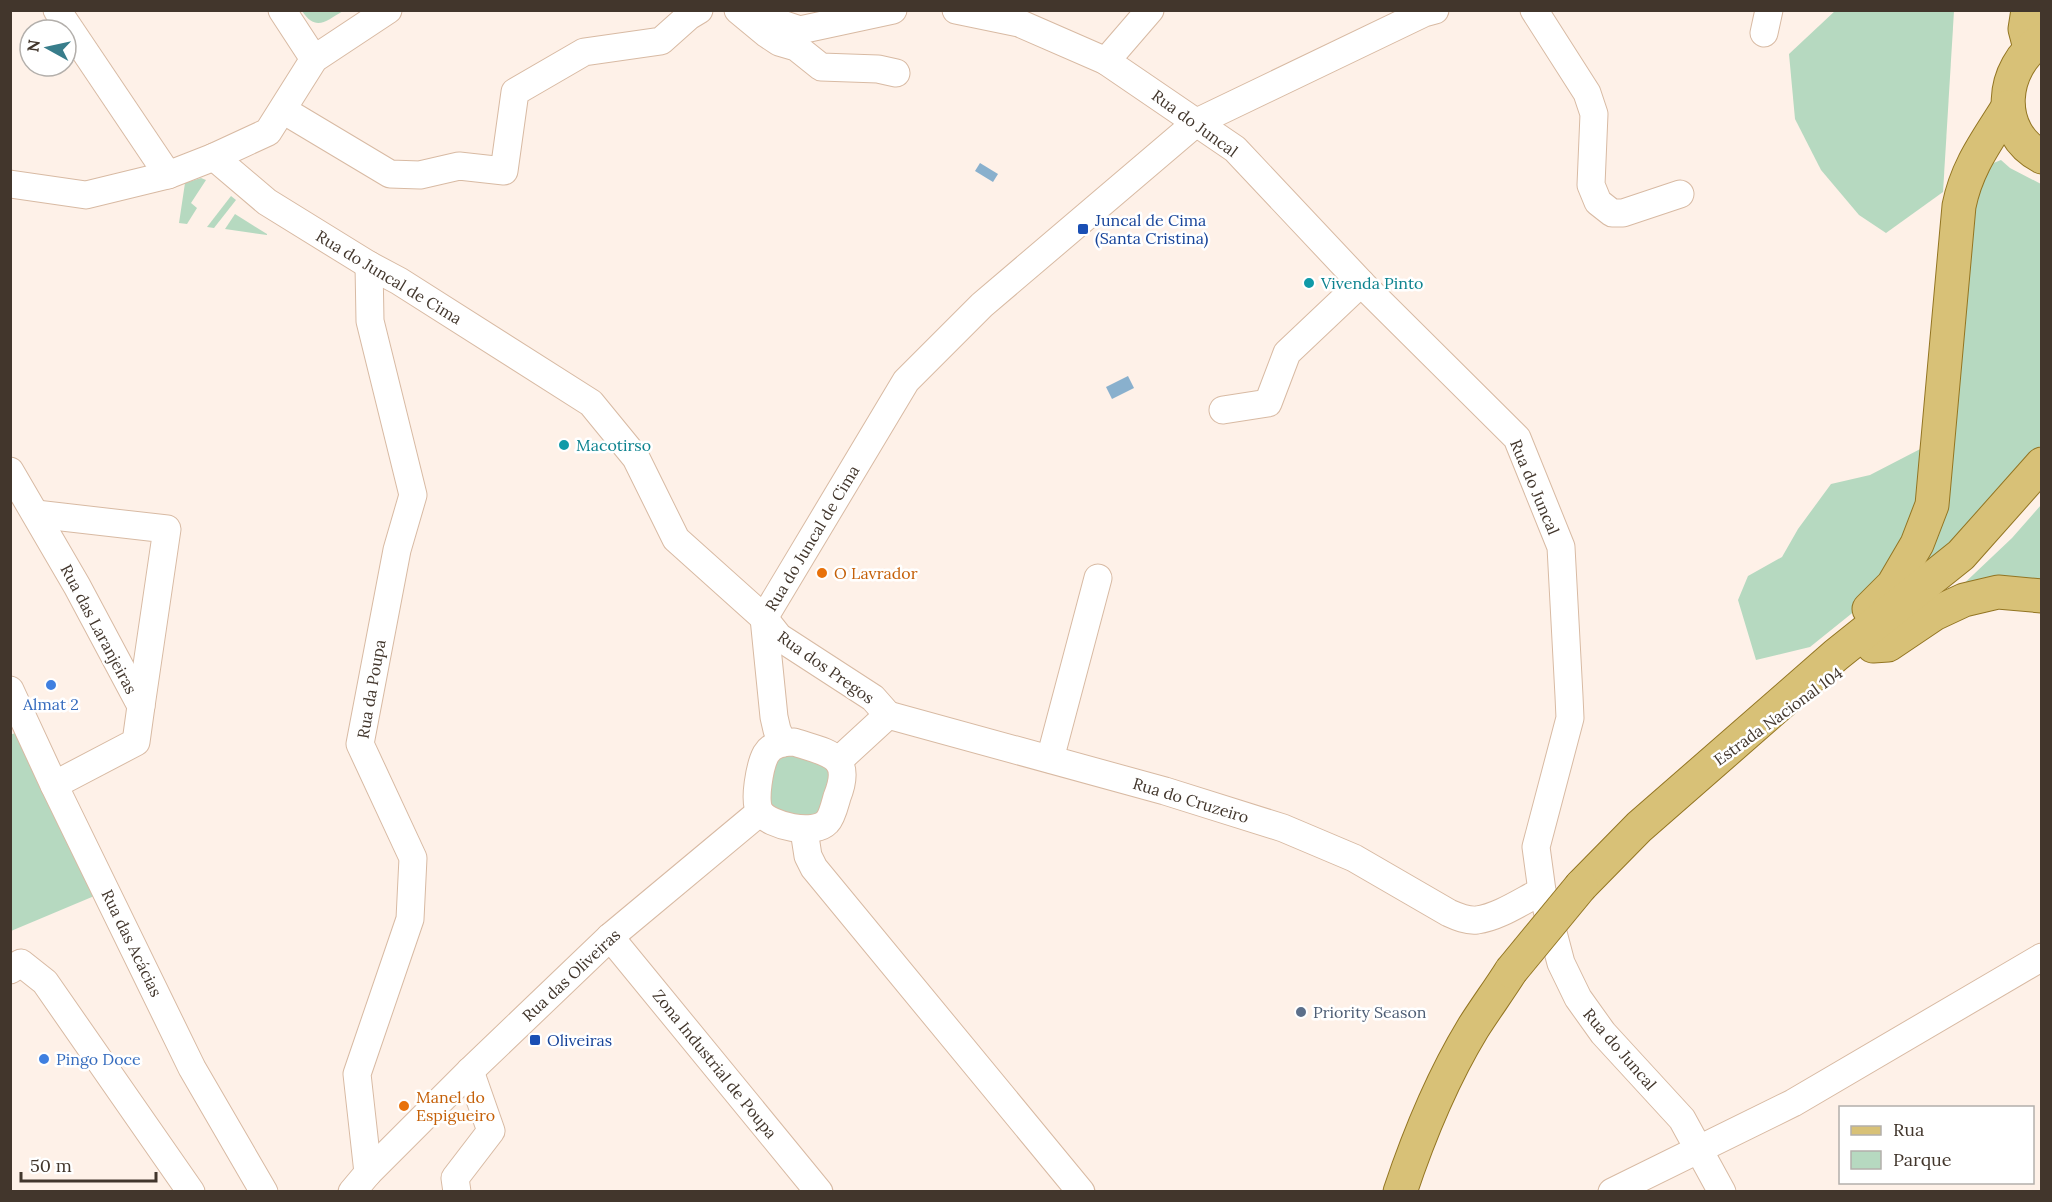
<svg xmlns="http://www.w3.org/2000/svg" width="2052" height="1202" font-family="Lora,serif">
	<style>
		.green { fill: #b6d9c0 }
		.water { fill: #89b0cd }
		.lines { fill: none; stroke-linecap: round; stroke-linejoin: round }
		.minor-casing { stroke: #d8baa3; stroke-width: 29 }
		.major-casing { stroke: #937522; stroke-width: 35 }
		.minor { stroke: #fff; stroke-width: 27 }
		.major { stroke: #d8c177; stroke-width: 33 }
		.major-bridge-casing { stroke: #937522; stroke-width: 35; stroke-linecap: butt }
		.major-bridge { stroke: #d8c177; stroke-width: 33 }
		.transit-dot { fill: #1a4fb4; stroke: #fff; stroke-width: 2 }
		.culture-dot { fill: #0f9aa8; stroke: #fff; stroke-width: 2 }
		.food-dot { fill: #e8710a; stroke: #fff; stroke-width: 2 }
		.shop-dot { fill: #3f7fe0; stroke: #fff; stroke-width: 2 }
		.service-dot { fill: #5c6f8a; stroke: #fff; stroke-width: 2 }
		.labels { text-anchor: middle; stroke-width: 5; stroke-linejoin: round; paint-order: stroke }
		.street-label { font-size: 16px; fill: #42362c; stroke: #fff }
		.transit-label { font-size: 16px; fill: #164399; stroke: #fff; text-anchor: start }
		.culture-label { font-size: 16px; fill: #0d838f; stroke: #fff; text-anchor: start }
		.food-label { font-size: 16px; fill: #c56008; stroke: #fff; text-anchor: start }
		.shop-label { font-size: 16px; fill: #366cbe; stroke: #fff }
		.service-label { font-size: 16px; fill: #4e5e75; stroke: #fff; text-anchor: start }
	</style>
	<rect width="100%" height="100%" fill="#fef1e8"/>
	<g class="green">
		<polygon points="1836,10 1954,11 1943,192 1886,233 1859,215 1821,170 1795,119 1789,54"/>
		<path d="M302,11h41c-17,10 -27,21 -41,0z"/>
		<polygon points="2001,160 2010,168 2041,184 2041,445 1995,499 1902,587 1916,564 1964,211 1986,166"/>
		<polygon points="201,178 206,180 191,203 197,208 187,224 179,223 185,183"/>
		<polygon points="231,196 236,200 214,228 207,227"/>
		<polygon points="235,214 267,234 267,235 225,229"/>
		<polygon points="1928,445 1918,516 1895,560 1856,610 1810,647 1756,660 1738,600 1748,576 1782,557 1798,529 1831,484 1870,475"/>
		<polygon points="2041,505 2041,587 1955,592 2012,538"/>
		<polygon points="15,733 99,894 11,931 10,735"/>
		<polygon points="785,752 826,762 834,772 820,815 814,820 774,812 766,794 774,759"/>
	</g>
	<g class="water">
		<polygon points="980,163 998,174 993,182 975,171"/>
		<polygon points="1128,376 1134,388 1112,399 1106,387"/>
	</g>
	<g class="lines">
		<defs>
			<g id="minor">
				<polyline points="57,10 168,175"/>
				<polyline points="282,10 314,59"/>
				<polyline points="738,10 767,34 779,42 796,47 821,67 878,69 896,73"/>
				<polyline points="956,10 1019,23 1106,61 1235,149 1363,285 1517,438 1561,547 1569,696 1570,718 1536,847 1542,891 1561,963 1578,998 1603,1033 1682,1119 1722,1192"/>
				<polyline points="1534,10 1587,93 1594,114 1591,185 1598,202 1612,213 1623,213 1680,194"/>
				<polyline points="771,16 776,22 800,30 893,10"/>
				<polyline points="1764,33 1769,10"/>
				<polyline points="1106,61 1150,10"/>
				<polyline points="283,110 390,174 420,175 459,166 504,171 515,92 584,52 661,41 689,16 699,10"/>
				<polyline points="214,157 267,202 369,265 399,281 591,403 636,458 676,539 764,618 779,637 873,698 888,715"/>
				<polyline points="10,184 86,195 168,175 214,157 268,132 314,59 388,10"/>
				<polyline points="1223,410 1268,403 1287,353 1361,283"/>
				<polyline points="10,471 77,586 141,706 136,742 54,785"/>
				<polyline points="36,514 167,529 141,706"/>
				<polyline points="764,618 906,381 982,305 1197,122 1424,13 1435,10"/>
				<polyline points="764,618 774,717 777,730 783,743"/>
				<polyline points="10,690 54,785 192,1068 264,1192"/>
				<path d="M794,742c33,11 60,12 43,55 -2,7 -5,20 -10,25 -13,14 -57,4 -67,-10 -7,-10 0,-47 6,-58 6,-10 18,-12 28,-12z"/>
				<polyline points="1050,759 1098,578"/>
				<path d="M838,761l50,-46 277,76 118,37 71,30 95,55c9,4 18,8 28,7 22,-3 45,-19 65,-29"/>
				<polyline points="804,830 808,856 814,868 1081,1192"/>
				<polyline points="610,937 819,1192"/>
				<polyline points="10,970 21,963 45,982 191,1192"/>
				<polyline points="368,1173 357,1074 410,919 413,858 360,744 397,550 413,495 370,321 369,265"/>
				<polyline points="352,1192 368,1173 470,1071 610,937 760,812"/>
				<polyline points="457,1192 455,1178 491,1131 470,1071"/>
				<polyline points="1612,1192 1793,1103 2042,957"/>
			</g>
			<g id="major">
				<polyline points="2028,10 2025,29 2030,48"/>
				<path d="M2042,40c-42,27 -48,92 0,117"/>
				<path d="M1869,609l24,-24 24,-41 15,-39 27,-299c8,-40 28,-65 49,-99"/>
				<polyline points="1873,646 1888,645 1934,614 1964,600 1998,592 2042,596"/>
				<polyline points="1581,886 1639,827 1836,655 1961,555 2042,464"/>
				<path d="M1400,1192c19,-57 42,-113 73,-164 12,-19 26,-38 38,-57"/>
			</g>
		</defs>
		<use href="#minor" class="minor-casing"/>
		<use href="#major" class="major-casing"/>
		<use href="#minor" class="minor"/>
		<use href="#major" class="major"/>
		<defs>
			<polyline id="major-bridge" points="1511,971 1581,886"/>
		</defs>
		<use href="#major-bridge" class="major-bridge-casing"/>
		<use href="#major-bridge" class="major-bridge"/>
	</g>
	<g class="transit-dot">
		<rect x="1077" y="223" width="12" height="12" rx="3"/>
		<rect x="529" y="1034" width="12" height="12" rx="3"/>
	</g>
	<g class="culture-dot">
		<circle cx="1309" cy="283" r="6"/>
		<circle cx="564" cy="445" r="6"/>
	</g>
	<g class="food-dot">
		<circle cx="822" cy="573" r="6"/>
		<circle cx="404" cy="1106" r="6"/>
	</g>
	<g class="shop-dot">
		<circle cx="51" cy="685" r="6"/>
		<circle cx="44" cy="1059" r="6"/>
	</g>
	<circle class="service-dot" cx="1301" cy="1012" r="6"/>
	<g class="labels">
		<g class="street-label">
			<text transform="translate(1195 123) rotate(36)" y="6">Rua do Juncal</text>
			<text transform="translate(389 277) rotate(31)" y="6">Rua do Juncal de Cima</text>
			<text transform="translate(1535 487) rotate(67)" y="6">Rua do Juncal</text>
			<text transform="translate(812 538) rotate(-59)" y="6">Rua do Juncal de Cima</text>
			<text transform="translate(99 629) rotate(62)" y="6">Rua das Laranjeiras</text>
			<text transform="translate(826 667) rotate(35)" y="6">Rua dos Pregos</text>
			<text transform="translate(371 689) rotate(-80)" y="6">Rua da Poupa</text>
			<text transform="translate(1778 716) rotate(-36)" y="6">Estrada Nacional 104</text>
			<text transform="translate(1191 800) rotate(17)" y="6">Rua do Cruzeiro</text>
			<text transform="translate(132 943) rotate(64)" y="6">Rua das Acácias</text>
			<text transform="translate(571 975) rotate(-43)" y="6">Rua das Oliveiras</text>
			<text transform="translate(1620 1049) rotate(49)" y="6">Rua do Juncal</text>
			<text transform="translate(715 1064) rotate(51)" y="6">Zona Industrial de Poupa</text>
		</g>
		<g class="transit-label">
			<text x="1095" y="226">Juncal de Cima<tspan x="1095" dy="18">(Santa Cristina)</tspan></text>
			<text x="547" y="1046">Oliveiras</text>
		</g>
		<g class="culture-label">
			<text x="1321" y="289">Vivenda Pinto</text>
			<text x="576" y="451">Macotirso</text>
		</g>
		<g class="food-label">
			<text x="834" y="579">O Lavrador</text>
			<text x="416" y="1103">Manel do<tspan x="416" dy="18">Espigueiro</tspan></text>
		</g>
		<g class="shop-label">
			<text x="51" y="710">Almat 2</text>
			<text x="56" y="1065" text-anchor="start">Pingo Doce</text>
		</g>
		<g class="service-label">
			<text x="1313" y="1018">Priority Season</text>
		</g>
	</g>
	<rect width="2052" height="1202" fill="none" stroke="#42362c" stroke-width="24"/>
	<rect x="1839" y="1106" width="195" height="78" fill="#ffffff" stroke="#b3afab" stroke-width="1.5"/>
	<rect x="1851" y="1126" width="30" height="9" fill="#d8c177" stroke="#b3afab" stroke-width="1.5"/>
	<text x="1893" y="1136" font-size="18" fill="#42362c">Rua</text>
	<rect x="1851" y="1151" width="30" height="18" fill="#b6d9c0" stroke="#b3afab" stroke-width="1.5"/>
	<text x="1893" y="1166" font-size="18" fill="#42362c">Parque</text>
	<g transform="translate(48 48) rotate(278)"><circle r="28" fill="#ffffff" stroke="#b3afab" stroke-width="1.5"/>
	<path d="M0-4.5L10 22L0 15L-10 22Z" fill="#387d8b"/>
	<text y="-9" font-size="16" font-weight="bold" text-anchor="middle" fill="#42362c">N</text>
	</g>
	<path d="M21 1172v9h135v-9" fill="none" stroke="#42362c" stroke-width="3"/>
	<text x="30" y="1172" font-size="18" fill="#42362c" stroke="#ffffff" stroke-width="4.5" paint-order="stroke">50 m</text>
</svg>
